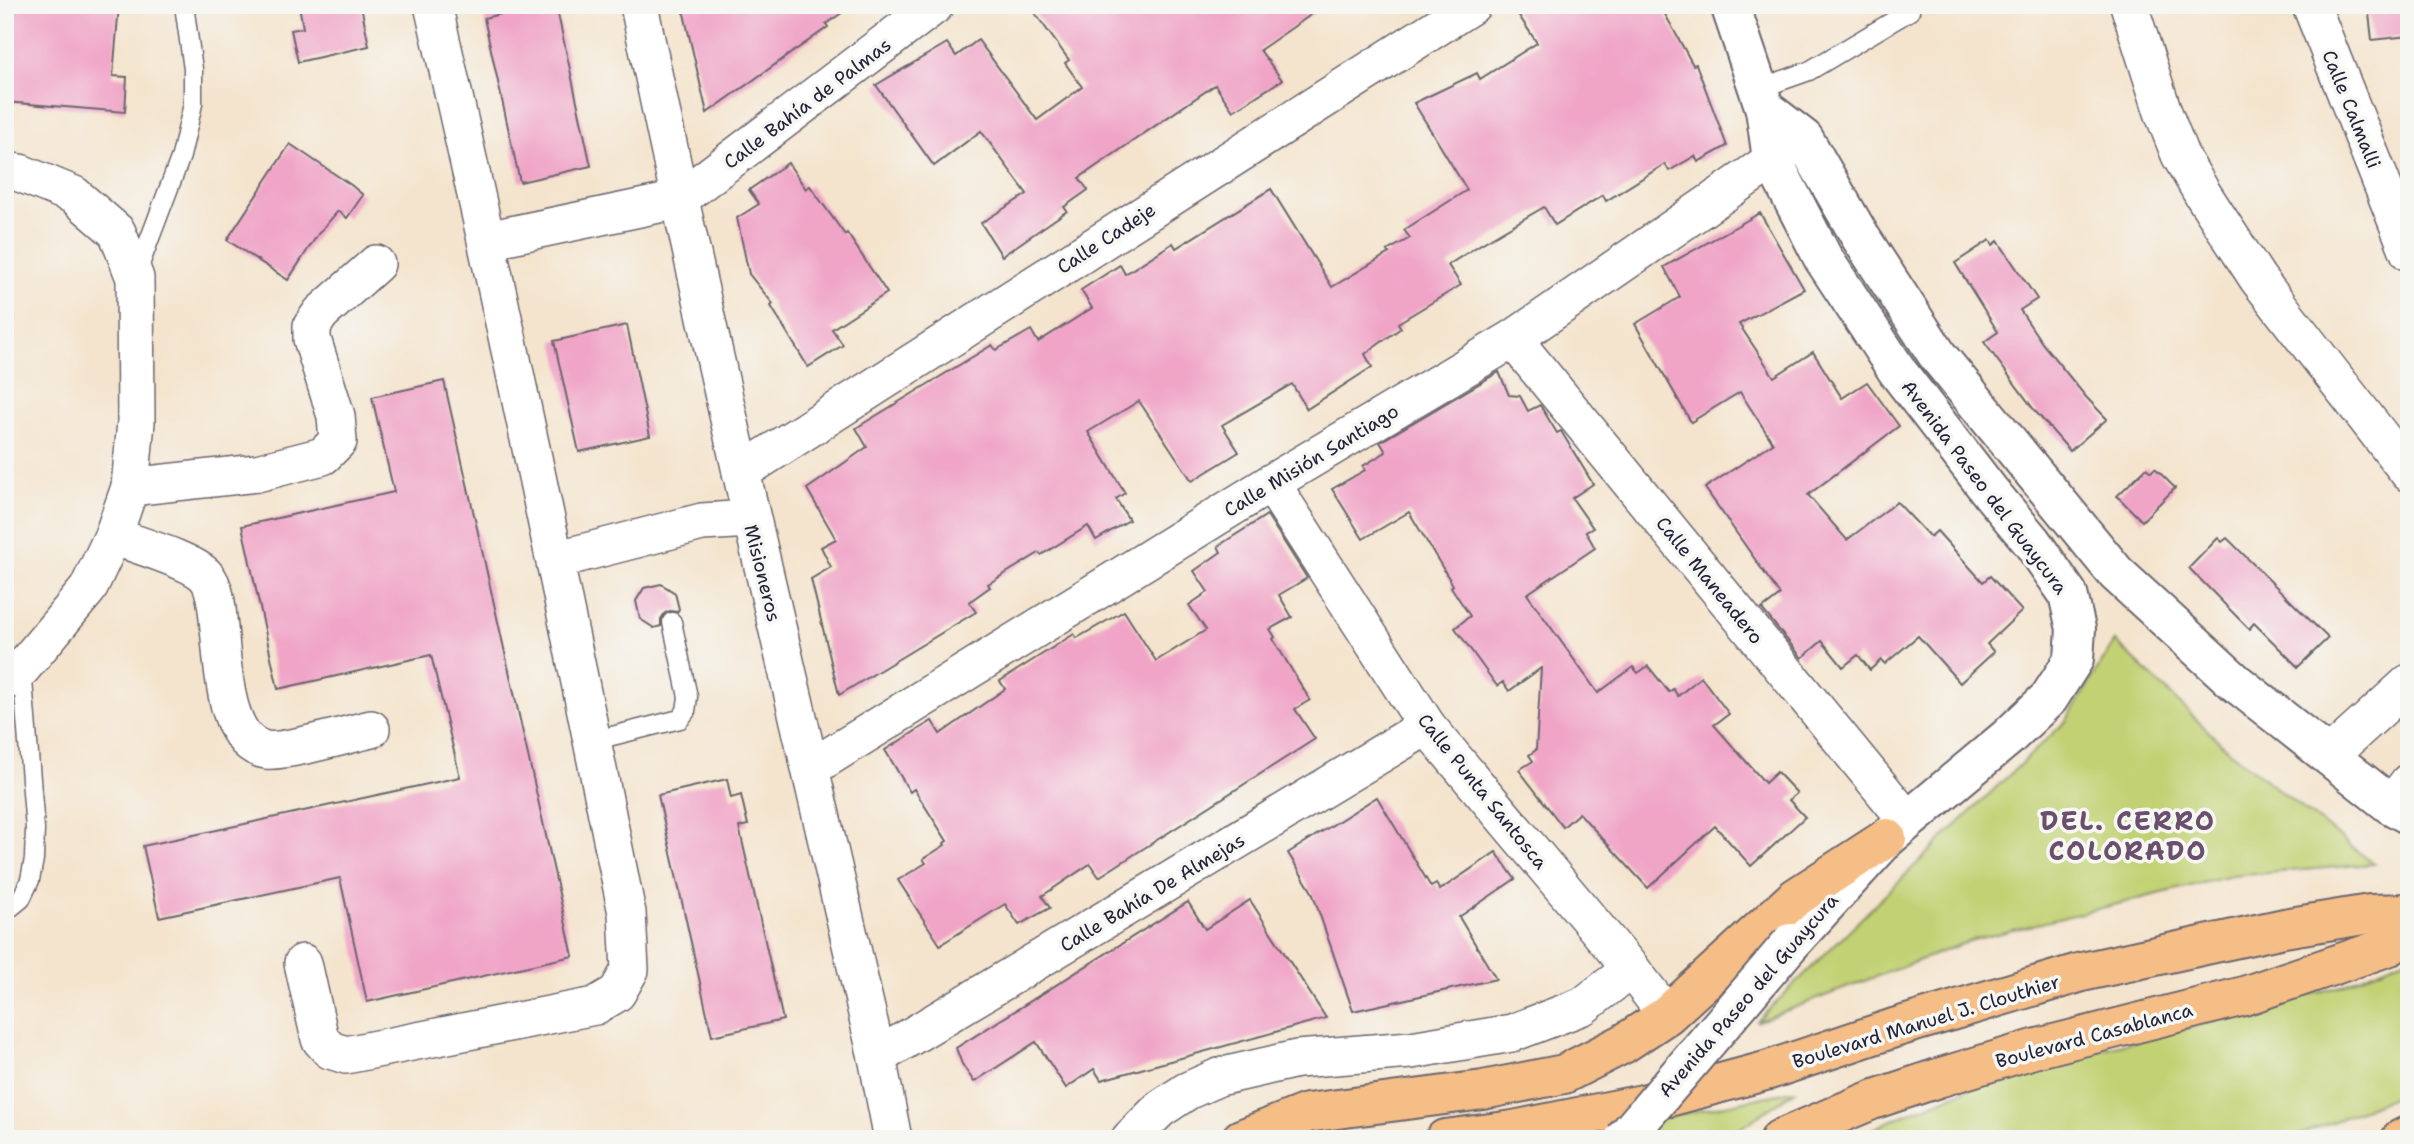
<svg xmlns="http://www.w3.org/2000/svg" width="2414" height="1144" font-family="'Shantell Sans',sans-serif">
	<style>
		.green { fill: #c2d173; stroke: #727a57; stroke-width: 2 }
		.building { fill: #f0a5c7 }
		.lines { fill: none; stroke-linecap: round; stroke-linejoin: round }
		.service-casing { stroke: #6c666e; stroke-width: 21 }
		.minor-casing { stroke: #6c666e; stroke-width: 40 }
		.tertiary-casing { stroke: #6c666e; stroke-width: 42 }
		.primary-casing { stroke: #6c666e; stroke-width: 42 }
		.service { stroke: #fff; stroke-width: 18 }
		.minor { stroke: #fff; stroke-width: 37 }
		.tertiary { stroke: #fff; stroke-width: 38 }
		.primary { stroke: #f6be87; stroke-width: 38 }
		.tertiary-bridge-casing { stroke: #6c666e; stroke-width: 42; stroke-linecap: butt }
		.tertiary-bridge { stroke: #fff; stroke-width: 38 }
		.labels { text-anchor: middle; stroke-width: 7; stroke-linejoin: round; paint-order: stroke }
		.street-label { font-size: 19px; fill: #22223b; stroke: #f6f6f2 }
		.district-label { font-size: 26px; font-weight: bold; letter-spacing: 2px; fill: #6a506c; stroke: #f6f6f2 }
	</style>
	<rect width="100%" height="100%" fill="#f6f6f2"/>
	<filter id="ink" filterUnits="userSpaceOnUse"><feTurbulence type="fractalNoise" baseFrequency=".0143" numOctaves="2"/><feDisplacementMap in="SourceGraphic" scale="14" xChannelSelector="R" yChannelSelector="G"/><feConvolveMatrix kernelMatrix="1 2 1 2 8 2 1 2 1" color-interpolation-filters="sRGB"/></filter>
	<filter id="wash" filterUnits="userSpaceOnUse"><feTurbulence type="fractalNoise" baseFrequency=".00686" numOctaves="4" result="noise"/><feDisplacementMap in="SourceGraphic" scale="28" xChannelSelector="R" yChannelSelector="G"/><feGaussianBlur stdDeviation="1.57" result="paint"/><feColorMatrix in="noise" values="0 0 0 0 0 0 0 0 0 0 0 0 0 0 0 0 0 1.4 0 .05"/><feComposite in="paint" operator="in"/></filter>
	<g filter="url(#wash)">
		<rect width="100%" height="100%" fill="#f4e4cd"/>
		<g class="green">
			<polygon points="2115,641 2230,752 2374,864 2231,876 1973,940 1756,1022 1943,838 2066,721"/>
			<polygon points="2409,957 2409,1091 2300,1135 2287,1139 1855,1139 1885,1123 1973,1087 2068,1057 2162,1035 2338,987"/>
			<polygon points="1797,1090 1724,1139 1564,1139"/>
		</g>
		<g id="blocks">
			<g class="building">
				<polygon points="5,5 119,5 113,76 127,77 125,112 5,102"/>
				<polygon points="299,5 361,5 369,46 298,62 291,30 303,28"/>
				<polygon points="500,5 556,5 591,166 520,182 484,18 501,14"/>
				<polygon points="682,5 853,5 826,24 828,27 707,113"/>
				<polygon points="1029,5 1325,5 1260,50 1282,80 1233,111 1215,85 1079,178 1088,190 1064,207 1067,211 1002,256 981,223 1027,194 981,131 934,166 876,85 947,43 956,56 978,40 1037,120 1082,87 1065,63 1069,60"/>
				<polygon points="1512,5 1660,5 1693,65 1696,64 1727,146 1698,162 1695,156 1669,171 1665,164 1606,201 1603,195 1555,225 1544,207 1481,244 1448,265 1461,285 1398,323 1401,328 1365,354 1372,367 1307,409 1292,384 1222,425 1239,452 1192,481 1139,401 1088,432 1125,493 1116,499 1129,520 1096,540 1088,526 1041,555 1039,553 988,584 990,587 969,602 976,612 839,695 811,579 831,567 821,547 836,539 807,489 867,447 856,428 992,345 996,350 1031,330 1038,342 1092,308 1081,290 1120,265 1125,274 1173,243 1176,248 1271,189 1332,287 1389,253 1387,251 1410,238 1404,230 1467,190 1414,103 1477,73 1480,79 1537,43"/>
				<polygon points="2368,5 2409,5 2409,36 2372,40"/>
				<polygon points="290,144 351,185 363,195 347,218 338,211 318,234 288,280 227,240"/>
				<polygon points="788,163 806,189 810,186 845,235 847,233 887,293 832,329 843,345 808,367 771,306 773,304 749,274 737,218 759,204 749,190"/>
				<polygon points="1760,213 1804,289 1739,324 1774,377 1813,352 1842,398 1867,382 1899,426 1808,495 1847,540 1897,502 1930,537 1937,531 1983,582 1990,576 2022,611 1987,644 1994,652 1960,683 1918,636 1885,664 1881,660 1870,670 1858,655 1843,667 1822,641 1802,658 1762,609 1780,595 1705,488 1773,443 1740,392 1691,422 1635,324 1680,297 1664,267"/>
				<polygon points="1990,240 1993,245 1998,241 2037,299 2020,310 2042,343 2086,397 2107,419 2070,451 2035,411 1984,342 1998,332 1955,263"/>
				<polygon points="627,325 650,436 579,452 554,341"/>
				<polygon points="1499,372 1509,395 1520,396 1528,411 1540,405 1557,433 1561,431 1593,484 1572,498 1593,528 1586,532 1595,548 1527,594 1598,693 1633,667 1638,673 1648,666 1669,692 1673,689 1678,696 1701,677 1729,714 1714,725 1765,783 1777,772 1797,793 1789,800 1805,817 1751,866 1715,826 1648,888 1579,813 1563,827 1519,770 1533,761 1529,755 1536,750 1541,668 1509,691 1503,682 1497,686 1455,628 1470,616 1451,587 1453,585 1409,512 1363,539 1332,489 1365,470 1363,466 1386,452 1380,442"/>
				<polygon points="444,381 573,956 367,1002 340,878 159,917 143,846 460,777 431,655 278,689 242,526 394,492 372,397"/>
				<polygon points="2146,468 2151,472 2155,468 2175,488 2142,521 2117,496"/>
				<polygon points="1267,515 1307,578 1279,595 1292,617 1270,629 1275,637 1273,639 1310,700 1295,709 1315,739 1099,877 1090,864 1042,896 1050,908 1019,925 1005,904 940,945 898,880 926,863 923,859 945,845 944,843 947,841 914,789 910,792 885,750 932,721 940,734 1005,689 1000,681 1074,634 1077,638 1124,611 1156,661 1206,630 1189,605 1208,592 1194,571 1221,552 1218,546"/>
				<polygon points="2218,538 2222,542 2227,538 2328,638 2298,667 2254,623 2249,629 2189,568"/>
				<polygon points="661,584 675,593 679,609 677,612 670,611 665,613 661,619 661,626 654,628 640,619 636,601 644,588"/>
				<polygon points="727,779 731,798 741,795 748,825 739,827 783,1020 712,1036 658,795"/>
				<polygon points="1377,797 1431,887 1436,884 1440,890 1496,852 1515,879 1459,917 1496,979 1353,1011 1312,892 1288,853"/>
				<polygon points="1250,900 1326,1018 1101,1080 1094,1069 1066,1088 1036,1042 974,1082 962,1064 956,1048 1188,902 1205,929"/>
			</g>
		</g>
	</g>
	<g filter="url(#ink)">
		<use href="#blocks" fill-opacity="0" stroke="#6c666e" stroke-width="2"/>
		<g class="lines">
			<defs>
				<g id="service">
					<polyline points="1758,89 1809,71 1910,11"/>
					<polyline points="136,275 181,156 193,104 193,69 184,5"/>
					<polyline points="592,741 680,719 686,711 688,697 672,622"/>
					<polyline points="5,912 21,899 30,880 34,859 35,829 22,668"/>
				</g>
				<g id="minor">
					<path d="M639,5c72,353 158,702 238,1052l16,82"/>
					<polyline points="2129,5 2163,112 2180,155 2202,193 2258,279 2409,473"/>
					<polyline points="2311,5 2409,252"/>
					<polyline points="5,171 20,173 74,195 117,232 135,278 136,422 130,487 113,536 88,589 22,668 5,681"/>
					<polyline points="487,240 678,200 935,5"/>
					<polyline points="1513,339 1908,821"/>
					<polyline points="741,472 1472,5"/>
					<polyline points="1271,483 1427,726 1631,969 1667,1015"/>
					<polyline points="130,487 257,473 323,456 338,441 336,416 312,339 312,326 321,313 376,264"/>
					<path d="M113,536c21,8 80,25 93,40 11,13 11,36 13,52 4,33 4,115 47,122 17,3 84,-16 105,-21"/>
					<polyline points="555,560 702,522 750,519"/>
					<polyline points="2330,755 2409,683"/>
					<polyline points="811,768 1271,483 1513,339 1797,143"/>
					<polyline points="2391,805 2409,782"/>
					<path d="M303,963l17,76 10,11 16,5 249,-49 22,-13 13,-23 -3,-57c-61,-303 -124,-606 -194,-908"/>
					<polyline points="877,1057 1427,726"/>
					<polyline points="1130,1139 1160,1109 1187,1091 1219,1077 1297,1059 1411,1050 1512,1033 1583,1006 1631,969"/>
				</g>
				<g id="tertiary">
					<polyline points="1730,5 1765,109 1772,159 1823,258 1898,372 1991,493 2032,542 2068,594 2076,629 2074,659 2049,698 2007,738 1887,838 1791,943"/>
					<polyline points="1765,109 1804,139 1861,238 1938,356 2116,573 2235,682 2391,805 2409,815"/>
				</g>
				<g id="primary">
					<polyline points="1241,1139 1307,1113 1483,1090 1564,1074 1623,1044 1667,1015 1795,898 1887,838"/>
					<polyline points="1445,1139 1513,1130 1643,1104 1769,1070 1894,1028 2082,972 2284,928 2370,914 2409,913"/>
					<polyline points="1780,1139 1872,1100 1938,1078 2034,1049 2244,996 2390,946 2409,934"/>
					<polyline points="2401,1139 2409,1135"/>
				</g>
			</defs>
			<use href="#service" class="service-casing"/>
			<use href="#minor" class="minor-casing"/>
			<use href="#tertiary" class="tertiary-casing"/>
			<use href="#primary" class="primary-casing"/>
			<use href="#service" class="service"/>
			<use href="#minor" class="minor"/>
			<use href="#tertiary" class="tertiary"/>
			<use href="#primary" class="primary"/>
			<defs>
				<polyline id="tertiary-bridge" points="1624,1139 1791,943"/>
			</defs>
			<use href="#tertiary-bridge" class="tertiary-bridge-casing"/>
			<use href="#tertiary-bridge" class="tertiary-bridge"/>
		</g>
	</g>
	<g class="labels">
		<g class="street-label">
			<text transform="translate(807 103) rotate(-37)" y="7">Calle Bahía de Palmas</text>
			<text transform="translate(2352 109) rotate(68)" y="7">Calle Calmalli</text>
			<text transform="translate(1106 238) rotate(-33)" y="7">Calle Cadeje</text>
			<text transform="translate(1311 460) rotate(-31)" y="7">Calle Misión Santiago</text>
			<text transform="translate(1985 487) rotate(53)" y="7">Avenida Paseo del Guaycura</text>
			<text transform="translate(763 573) rotate(76)" y="7">Misioneros</text>
			<text transform="translate(1710 580) rotate(51)" y="7">Calle Maneadero</text>
			<text transform="translate(1483 791) rotate(51)" y="7">Calle Punta Santosca</text>
			<text transform="translate(1152 892) rotate(-31)" y="7">Calle Bahía De Almejas</text>
			<text transform="translate(1748 995) rotate(-49)" y="7">Avenida Paseo del Guaycura</text>
			<text transform="translate(1926 1021) rotate(-17)" y="7">Boulevard Manuel J. Clouthier</text>
			<text transform="translate(2094 1035) rotate(-15)" y="7">Boulevard Casablanca</text>
		</g>
		<g class="district-label">
			<text x="2128" y="830">DEL. CERRO<tspan x="2128" dy="30">COLORADO</tspan></text>
		</g>
	</g>
	<rect width="2414" height="1144" fill="none" stroke="#f6f6f2" stroke-width="28"/>
</svg>
